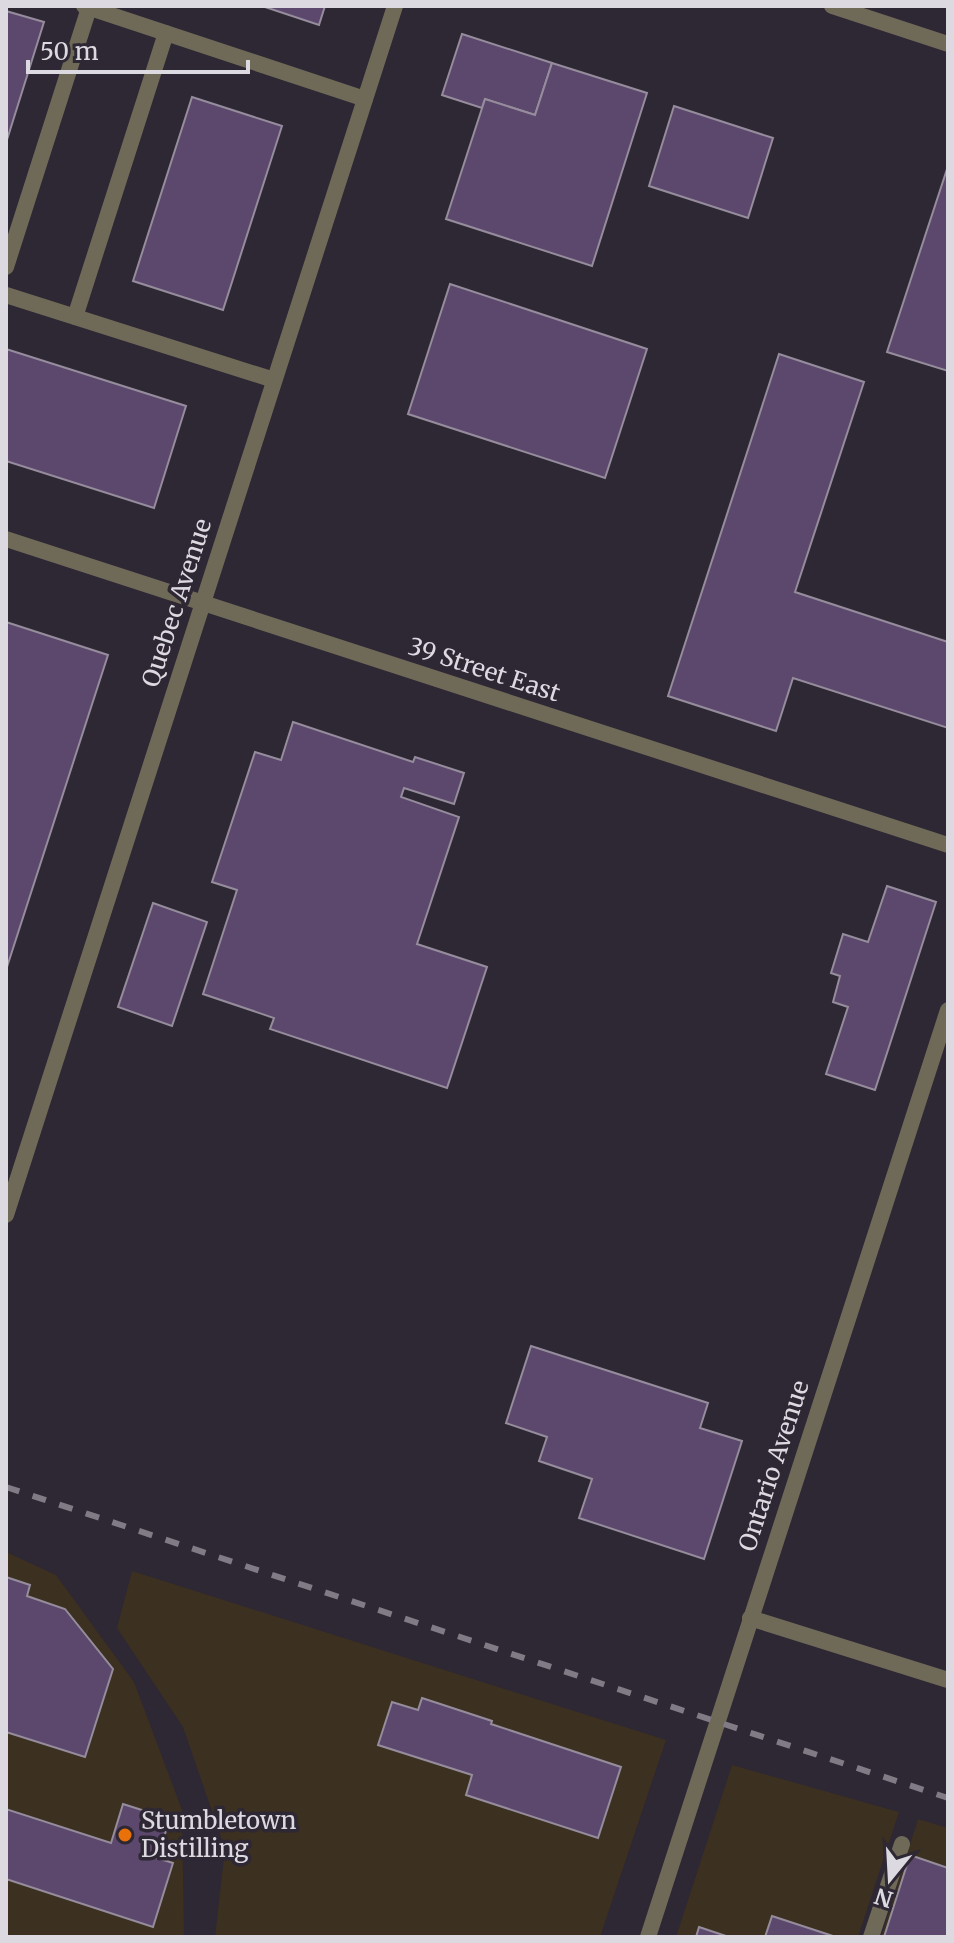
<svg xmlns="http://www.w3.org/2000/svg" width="954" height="1943" font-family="Merriweather,serif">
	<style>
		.industrial { fill: #3c3021 }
		.building { fill: #5d486d; stroke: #958c9c; stroke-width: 2 }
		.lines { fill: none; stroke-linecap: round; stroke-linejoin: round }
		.service { stroke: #6f6a58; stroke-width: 16 }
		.minor { stroke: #6f6a58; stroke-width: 16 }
		.tertiary { stroke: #6f6a58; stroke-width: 16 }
		.rail { stroke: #807b85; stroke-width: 6; stroke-dasharray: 14 14; stroke-linecap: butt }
		.food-dot { fill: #e8710a; stroke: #2e2734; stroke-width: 3 }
		.labels { text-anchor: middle; stroke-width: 7; stroke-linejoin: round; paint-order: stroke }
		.street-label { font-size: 24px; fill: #ddd9e1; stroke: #2e2734 }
		.poi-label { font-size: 24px; fill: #ddd9e1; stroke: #2e2734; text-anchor: start }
	</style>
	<rect width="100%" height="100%" fill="#2e2734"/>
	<g class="industrial">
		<polygon points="6,1552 56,1575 134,1682 182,1810 184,1937 6,1937"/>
		<polygon points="132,1571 666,1740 600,1937 215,1937 225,1849 183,1727 117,1628"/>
		<polygon points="732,1765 899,1812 858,1937 676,1937"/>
		<polygon points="918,1819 948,1828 948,1937 881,1937"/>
	</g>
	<g class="building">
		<polygon points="262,6 325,6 319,25"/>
		<polygon points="6,11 44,22 6,143"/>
		<polygon points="462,34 552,63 535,115 485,99 482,108 442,95"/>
		<polygon points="552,63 647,93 592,266 446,219 485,99 535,115"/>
		<polygon points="192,97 282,126 223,310 133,281"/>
		<polygon points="674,106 773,138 748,218 649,186"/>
		<polygon points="948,166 948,371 887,352"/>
		<polygon points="450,284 647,349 605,478 408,414"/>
		<polygon points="6,349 186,406 154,508 6,461"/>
		<polygon points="779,354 864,382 795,592 948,642 948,728 793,678 776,731 668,696"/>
		<polygon points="6,622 108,655 6,970"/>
		<polygon points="293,722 413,762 415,757 464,773 454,804 404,788 401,797 459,817 417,944 487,967 447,1088 270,1029 274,1018 203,994 237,890 212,882 255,752 281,760"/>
		<polygon points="887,886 936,902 875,1090 826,1074 848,1007 833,1002 840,976 831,973 843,934 868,942"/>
		<polygon points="153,903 207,922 172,1026 118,1007"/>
		<polygon points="531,1346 708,1403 700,1428 742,1441 704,1559 579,1518 592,1479 539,1461 547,1437 506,1423"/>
		<polygon points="6,1577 30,1585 27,1596 65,1609 113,1669 85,1757 6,1732"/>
		<polygon points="422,1698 492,1721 491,1724 621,1767 598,1838 466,1795 472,1775 378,1745 392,1702 418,1710"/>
		<polygon points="123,1804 170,1819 157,1858 173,1863 153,1927 6,1879 6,1809 111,1843"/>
		<polygon points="910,1855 948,1868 948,1937 884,1937"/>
		<polygon points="772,1916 836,1937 765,1937"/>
		<polygon points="699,1927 729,1937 696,1937"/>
	</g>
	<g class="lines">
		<g class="service">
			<polyline points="84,6 365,99"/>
			<polyline points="6,267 89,8"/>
			<polyline points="6,295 274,380"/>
			<polyline points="75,317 166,33"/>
			<polyline points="871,1937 902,1844"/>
		</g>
		<g class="minor">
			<polyline points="832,6 948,44"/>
			<polyline points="6,539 948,845"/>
			<polyline points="750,1618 948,1680"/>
			<polyline points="648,1937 948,1010"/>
		</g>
		<polyline class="tertiary" points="6,1215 395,6"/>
		<polyline class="rail" points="6,1487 948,1798"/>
	</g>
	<circle class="food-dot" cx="125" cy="1835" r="8"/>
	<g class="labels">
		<g class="street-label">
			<text transform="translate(177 603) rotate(-72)" y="8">Quebec Avenue</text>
			<text transform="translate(484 670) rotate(18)" y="8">39 Street East</text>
			<text transform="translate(774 1466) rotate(-72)" y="8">Ontario Avenue</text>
		</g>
		<g class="poi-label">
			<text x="141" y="1829">Stumbletown<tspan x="141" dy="28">Distilling</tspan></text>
		</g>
	</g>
	<rect width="954" height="1943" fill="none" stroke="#ddd9e1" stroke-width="16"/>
	<g transform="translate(890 1879) rotate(198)" stroke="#2e2734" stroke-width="6" paint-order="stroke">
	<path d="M0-6L14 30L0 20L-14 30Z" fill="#ddd9e1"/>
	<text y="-12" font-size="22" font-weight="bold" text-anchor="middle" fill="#ddd9e1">N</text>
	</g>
	<path d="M28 60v12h220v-12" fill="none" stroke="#ddd9e1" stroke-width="4"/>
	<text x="40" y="60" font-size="24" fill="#ddd9e1" stroke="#2e2734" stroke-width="6" paint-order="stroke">50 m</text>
</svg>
